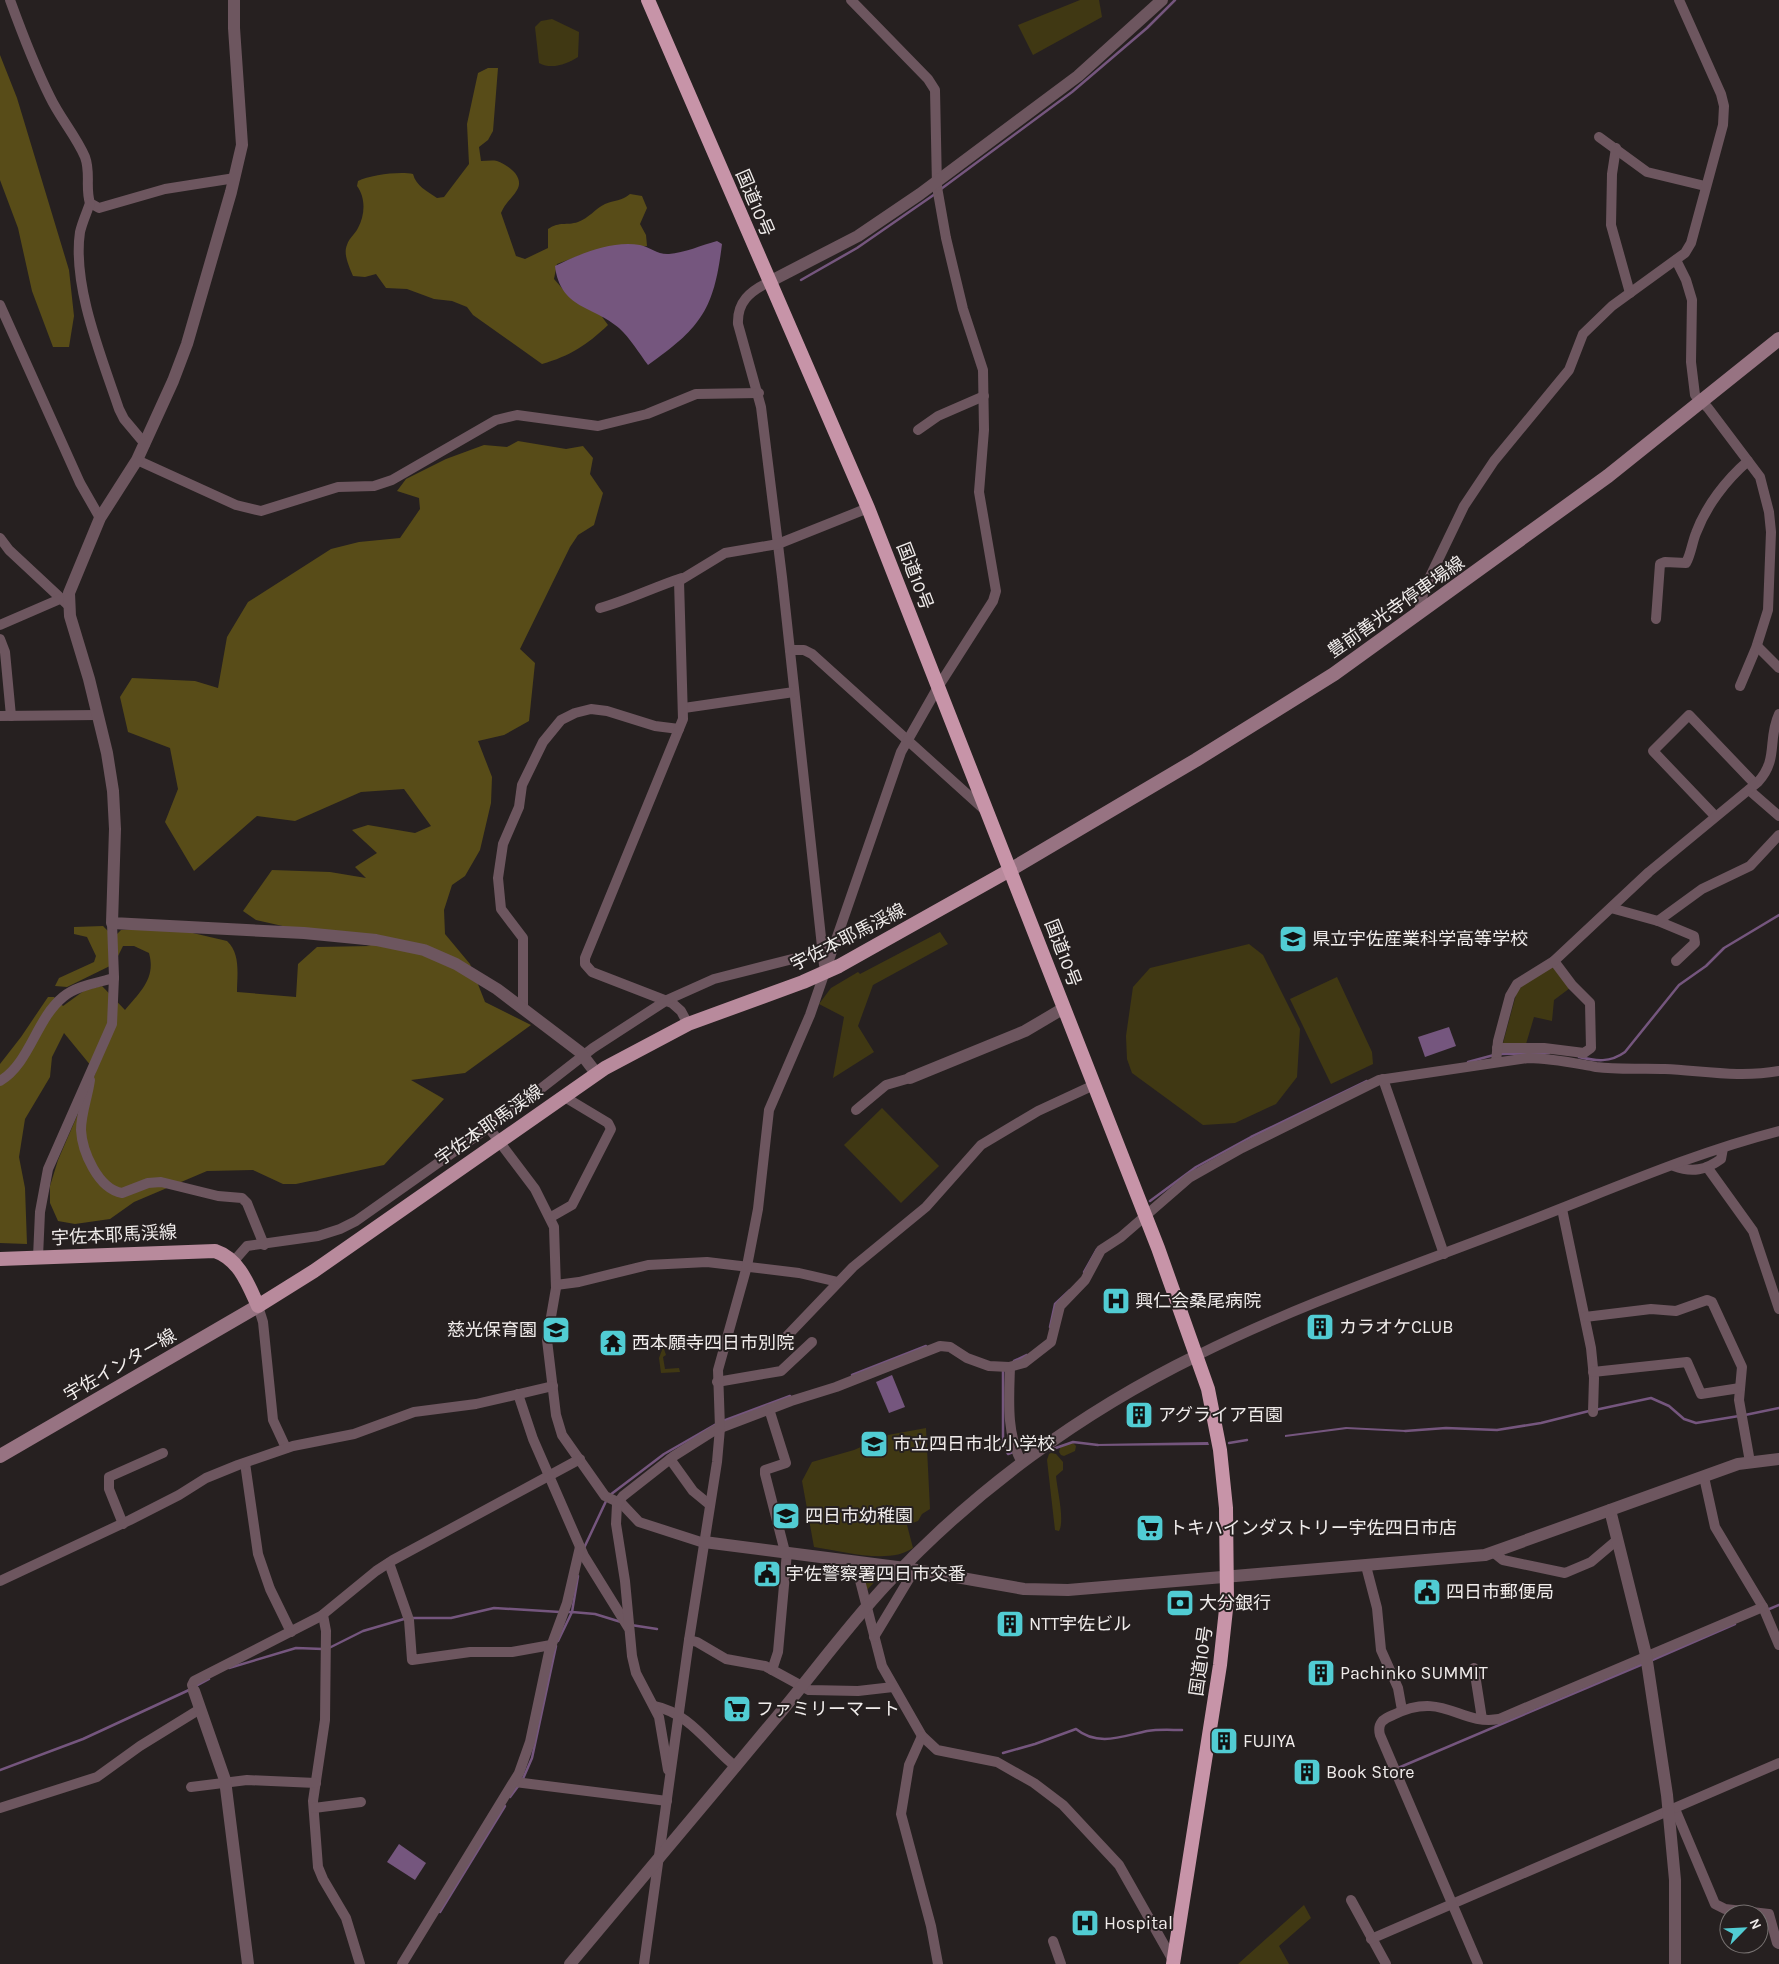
<svg xmlns="http://www.w3.org/2000/svg" width="1779" height="1964" font-family="Karla,'Noto Sans JP',sans-serif">
	<style>
		.green { fill: #403813 }
		.forest { fill: #584c18 }
		.water { fill: #75567e }
		.lines { fill: none; stroke-linecap: round; stroke-linejoin: round }
		.stream { stroke: #75567e; stroke-width: 2.5 }
		.minor { stroke: #6d565f; stroke-width: 10 }
		.tertiary { stroke: #6d565f; stroke-width: 12 }
		.secondary { stroke: #977382; stroke-width: 14 }
		.primary { stroke: #b88a9c; stroke-width: 14 }
		.trunk { stroke: #c794a8; stroke-width: 14 }
		.labels { text-anchor: middle; stroke-width: 4; stroke-linejoin: round; paint-order: stroke }
		.street-label { font-size: 18px; fill: #f0eceb; stroke: #262020 }
		.poi-label { font-size: 18px; fill: #f0eceb; stroke: #262020; text-anchor: start }
	</style>
	<rect width="100%" height="100%" fill="#262020"/>
	<g class="green">
		<polygon points="1080,0 1099,0 1102,17 1033,55 1018,25"/>
		<path d="M552,19l27,13 -1,25c-11,7 -26,13 -39,6l-4,-36 6,-6z"/>
		<polygon points="940,932 948,944 873,985 858,1026 874,1052 833,1078 844,1017 819,1004 831,988 858,972 860,974"/>
		<polygon points="1249,944 1263,955 1300,1029 1297,1077 1276,1104 1235,1123 1203,1125 1132,1073 1127,1059 1126,1036 1133,987 1150,968"/>
		<polygon points="1553,966 1570,988 1554,1000 1552,1021 1534,1017 1526,1044 1503,1043 1517,991 1526,982"/>
		<polygon points="1337,977 1372,1052 1373,1064 1331,1084 1290,999"/>
		<polygon points="882,1108 939,1166 901,1203 844,1145"/>
		<polygon points="661,1340 666,1355 663,1357 665,1369 679,1368 680,1372 661,1373 659,1358 663,1347 659,1345 658,1341"/>
		<path d="M926,1428l4,81 -8,5 -4,7 -11,4 6,23c-24,17 -71,3 -99,-1l-12,-66 10,-19 42,-12 34,-15z"/>
		<polygon points="1072,1442 1076,1446 1075,1451 1064,1456 1061,1455 1059,1452 1061,1445"/>
		<path d="M1051,1453l5,1 7,8v8l-7,6c1,13 9,45 3,55l-4,-1 -8,-70 2,-6z"/>
		<polygon points="857,1564 886,1570 864,1593"/>
		<polygon points="1304,1905 1311,1918 1279,1946 1289,1964 1238,1964"/>
	</g>
	<g class="forest">
		<polygon points="0,55 17,98 69,270 74,316 69,347 53,347 32,291 18,228 0,180"/>
		<path d="M488,68h10l-5,63 -5,9 -9,7 2,14c5,0 11,-1 16,0 11,4 28,16 20,29 -5,9 -10,10 -16,23l15,43 9,3 23,-11v-19c12,-8 18,-3 30,-7 11,-4 17,-13 27,-18 9,-4 17,-3 25,-10l12,2 5,12 -7,16 6,11 1,11 -66,9 -24,9 -3,15 14,16 32,19 8,11c-21,20 -38,31 -66,39l-69,-49 -6,-8 -15,-6 -18,-2 -27,-10 -21,-1 -10,-14 -11,3 -12,-1c-4,-10 -10,-22 -6,-31 2,-7 8,-11 11,-17 7,-13 8,-30 -1,-42l1,-5c12,-6 42,-10 55,-7 3,12 14,17 24,24l7,-1 25,-33 -2,-40 11,-51z"/>
		<path d="M518,441l48,8 17,-3 10,12 -3,16 13,19 -9,32 -16,10 -8,12 -50,102 15,14 -6,58 -25,14 -26,6 14,36 -1,26 -11,47 -15,26 -13,9 -8,25 1,24 25,30 15,38 46,23 -66,48 -54,7 33,19 -60,66 -88,19h-13l-30,-14 -46,1 -73,31 -24,17 -35,5 -17,-3 -8,-18v-17l8,-26 38,-88 -32,-39 -12,24 -2,20 -25,42 -6,38 6,31 2,56 -27,-1v-179l21,-27 27,-40h6l9,9 22,-16 17,-4 23,24c16,-19 31,-32 24,-57l-15,-7h-11l-9,18 -47,23 -12,-1 4,-8 35,-16 2,-6 -9,-19 -13,-3v-7l29,-1 11,11 7,-7 46,-3 60,14c14,13 10,34 10,51l59,5 2,-33 19,-17 54,-1 -115,-26 -13,-9 29,-41 58,2 36,6 -11,-11 22,-14 -25,-23 16,-5 47,8 16,-7 -27,-37 -43,3 -66,29 -38,-5 -63,55 -29,-49 13,-33 -8,-41 -42,-16 -8,-35 12,-19 63,3 23,7 9,-51 21,-35 83,-53 28,-7 41,-4 20,-29 -1,-11 -22,-7 9,-12 40,-20 38,-14 23,2z"/>
	</g>
	<g class="water">
		<path d="M717,241l5,3c-8,65 -20,83 -74,121 -9,-12 -18,-27 -29,-37 -25,-22 -59,-19 -64,-62 25,-12 57,-26 85,-21 10,2 18,10 29,9 15,-1 33,-9 48,-13z"/>
		<polygon points="1449,1027 1456,1046 1425,1057 1418,1037"/>
		<polygon points="892,1375 905,1407 889,1413 876,1382"/>
		<polygon points="1346,1427 1406,1430 1406,1432 1347,1429 1285,1437 1285,1435"/>
		<polygon points="1208,1442 1209,1445 1095,1446 1096,1444"/>
		<polygon points="399,1844 426,1863 415,1880 387,1862"/>
	</g>
	<g class="lines">
		<g class="stream">
			<polyline points="941,189 1072,92 1147,28 1175,0"/>
			<polyline points="801,280 857,248 935,194"/>
			<polyline points="1499,1054 1549,1053"/>
			<path d="M1579,1057c17,4 31,6 46,-5l54,-67 27,-19 18,-18 55,-33"/>
			<polyline points="1468,1062 1494,1055"/>
			<polyline points="1150,1201 1196,1167 1251,1137 1367,1081"/>
			<polyline points="1084,1272 1097,1249"/>
			<polyline points="1050,1327 1055,1304 1070,1290"/>
			<polyline points="1014,1361 1027,1355"/>
			<polyline points="1003,1369 1003,1443 1008,1454 1013,1452"/>
			<polyline points="852,1375 926,1346"/>
			<polyline points="1595,1410 1651,1398 1669,1406 1684,1419 1696,1423 1739,1416"/>
			<polyline points="1745,1415 1779,1408"/>
			<polyline points="723,1421 790,1396"/>
			<polyline points="1405,1431 1446,1428 1497,1430 1541,1423 1589,1411"/>
			<polyline points="1229,1443 1247,1440"/>
			<polyline points="1050,1450 1073,1442 1098,1445"/>
			<polyline points="610,1495 664,1454 718,1423"/>
			<polyline points="584,1548 607,1499"/>
			<polyline points="1767,1610 1779,1605"/>
			<polyline points="566,1612 572,1612 578,1576"/>
			<polyline points="412,1618 451,1618 494,1608 560,1612"/>
			<polyline points="631,1625 657,1629"/>
			<polyline points="558,1641 572,1612 595,1614 621,1622"/>
			<polyline points="329,1648 363,1631 404,1619"/>
			<polyline points="1650,1661 1735,1624"/>
			<polyline points="229,1668 296,1648 323,1649"/>
			<polyline points="196,1686 209,1679"/>
			<path d="M1003,1753l32,-9 41,-15c22,18 47,7 71,2 12,-2 24,-1 35,-1"/>
			<polyline points="1398,1768 1643,1664"/>
			<polyline points="0,1770 83,1739 189,1690"/>
			<polyline points="522,1781 532,1758 556,1646"/>
			<polyline points="510,1797 519,1785"/>
			<polyline points="440,1912 505,1806"/>
		</g>
		<g class="minor">
			<path d="M10,0c12,33 24,65 40,97 10,21 26,39 35,60 6,16 0,31 5,46l9,5 66,-19 70,-11"/>
			<polyline points="1599,137 1647,172 1705,186"/>
			<polyline points="1616,148 1612,174 1611,225 1630,293"/>
			<path d="M90,203c-3,9 -8,20 -10,29 -8,54 22,126 39,177l5,10 21,25"/>
			<polyline points="1676,260 1686,280 1692,300 1691,362 1695,395 1708,408 1760,477 1769,512 1771,532 1768,610 1756,648 1740,686"/>
			<path d="M769,282c-19,9 -32,20 -31,42l23,83 21,170 42,388"/>
			<polyline points="0,305 80,483 100,518"/>
			<polyline points="918,430 938,416 984,396"/>
			<polyline points="137,460 236,505 261,511 338,487 374,486 392,480 496,420 517,415 598,426 647,414 696,394 759,393"/>
			<polyline points="0,538 9,550 68,605"/>
			<path d="M600,608c29,-8 54,-21 82,-30"/>
			<polyline points="1418,614 1425,587 1464,506 1494,461 1569,370 1583,334 1612,306 1685,253 1691,243 1723,125 1724,106 1721,94 1679,0"/>
			<path d="M1656,619l4,-55 5,-2 21,1c5,-9 6,-20 10,-30 10,-27 30,-53 52,-72"/>
			<polyline points="0,625 60,599"/>
			<polyline points="0,639 5,652 11,716"/>
			<polyline points="1757,646 1779,668"/>
			<polyline points="790,650 804,650 812,654 987,812"/>
			<polyline points="684,708 794,692"/>
			<polyline points="0,716 98,715"/>
			<polyline points="1749,790 1779,816"/>
			<polyline points="1715,816 1653,751 1689,715 1755,784"/>
			<polyline points="1611,908 1658,921 1694,936 1695,943 1676,961"/>
			<polyline points="1658,921 1702,889 1750,866 1779,835"/>
			<polyline points="523,1009 523,938 501,909 498,878 503,844 519,807 522,785 543,742 561,720 575,713 591,709 607,711 655,726 679,729"/>
			<polyline points="688,1024 681,1011 672,1003 592,972 585,964 585,958 683,719 679,581 725,553 778,544 868,508"/>
			<polyline points="1497,1048 1544,1048 1584,1053 1591,1048 1590,1003 1572,985 1554,961"/>
			<path d="M1496,1062l2,-21 12,-45 7,-12 37,-23 95,-89 109,-90c21,-23 9,-42 21,-68"/>
			<polyline points="1383,1079 1444,1254"/>
			<path d="M90,1080c-2,16 -9,33 -9,50 1,21 17,59 41,63l26,-10 13,-1 57,14 24,2 5,5 17,42"/>
			<path d="M0,1081c30,-18 36,-62 63,-84 13,-11 34,-14 51,-19"/>
			<polyline points="856,1110 886,1085 910,1078"/>
			<polyline points="489,1128 535,1189 554,1227 556,1288 547,1340 556,1415 562,1435 605,1496 622,1504 639,1522 704,1543"/>
			<path d="M1674,1166c18,7 32,4 47,-7l2,-11"/>
			<polyline points="1707,1167 1753,1231 1779,1309"/>
			<polyline points="1562,1209 1591,1348 1594,1378 1593,1412"/>
			<polyline points="551,1217 572,1205 611,1129 608,1123 563,1096"/>
			<polyline points="38,1257 40,1212 48,1169 112,1024 114,977 112,923"/>
			<polyline points="233,1262 247,1246 318,1236 340,1229 356,1221 516,1108 593,1048 667,1000 714,979 824,951"/>
			<polyline points="556,1285 579,1282 648,1265 707,1262 799,1273 838,1282"/>
			<polyline points="258,1306 263,1322 273,1420 286,1448"/>
			<polyline points="1585,1317 1651,1309 1676,1311 1707,1300 1712,1302 1742,1367 1739,1400 1750,1462"/>
			<polyline points="787,1336 853,1267 926,1207 981,1145 1038,1111 1094,1085"/>
			<path d="M1198,1355c102,-51 212,-88 318,-129 87,-33 173,-72 263,-95"/>
			<path d="M1010,1367c-1,32 -4,67 12,96"/>
			<polyline points="1593,1372 1687,1362 1701,1394 1740,1388"/>
			<polyline points="717,1382 781,1371 812,1342"/>
			<polyline points="518,1394 533,1439 584,1556 628,1627"/>
			<polyline points="769,1409 786,1463 765,1470 765,1474 785,1552"/>
			<polyline points="670,1459 693,1491 710,1505"/>
			<polyline points="245,1463 258,1554 270,1589 291,1632"/>
			<polyline points="1704,1477 1715,1527 1763,1607 1779,1645"/>
			<polyline points="123,1524 109,1489 109,1477 163,1453"/>
			<polyline points="1493,1552 1503,1560 1565,1573 1591,1562 1617,1540"/>
			<polyline points="855,1561 882,1666 922,1736 937,1750 997,1762 1034,1783 1063,1805 1119,1865 1175,1964"/>
			<polyline points="389,1563 409,1620 412,1660 470,1652 512,1652 551,1645"/>
			<polyline points="1366,1566 1377,1608 1381,1650 1398,1688 1402,1710"/>
			<polyline points="0,1581 130,1520 179,1495 206,1478 238,1465 293,1446 354,1434 414,1412 476,1404 553,1386"/>
			<polyline points="323,1615 326,1631 325,1720 313,1801 318,1867 323,1879 346,1918 360,1964"/>
			<polyline points="874,1637 915,1569"/>
			<polyline points="689,1640 697,1642 726,1659 765,1666 809,1690 858,1691 893,1687"/>
			<polyline points="1474,1668 1482,1719"/>
			<polyline points="772,1670 778,1652 787,1552"/>
			<polyline points="194,1691 192,1685 194,1681 321,1616 376,1571 393,1560 580,1459"/>
			<path d="M654,1706c36,7 55,40 82,61"/>
			<polyline points="922,1736 909,1765 901,1814 931,1926 938,1964"/>
			<path d="M668,1770l-9,-53 -23,-44 -4,-17 -7,-75 -9,-57 1,-20 6,-8 51,-40 41,-26 76,-29 45,-14 104,-41 10,1 17,11 22,8 20,1 15,-4 27,-21 9,-36 25,-26 16,-30 20,-13 68,-59 53,-30 137,-68 149,-22c23,0 45,5 68,9 23,3 46,1 69,2 39,2 75,9 114,2"/>
			<polyline points="515,1782 667,1801"/>
			<polyline points="191,1787 247,1780 316,1783"/>
			<polyline points="0,1808 97,1777 140,1746 200,1709"/>
			<polyline points="314,1808 361,1802"/>
			<polyline points="1675,1809 1715,1904 1725,1909 1769,1914 1777,1943 1779,1944"/>
			<polyline points="1351,1900 1386,1964"/>
			<polyline points="1371,1939 1779,1763"/>
			<polyline points="1053,1941 1061,1964"/>
			<polyline points="402,1964 519,1773 530,1742 549,1652 567,1603 580,1547"/>
			<polyline points="644,1964 689,1640 717,1462 720,1428 718,1370 747,1266 758,1209 769,1110 810,1015 901,752 938,687 993,601 996,591 979,492 984,430 983,370 963,309 946,238 937,187 935,90 928,79 851,0"/>
			<path d="M1478,1964l-98,-229c-3,-12 3,-16 13,-20 51,-25 66,11 106,4l264,-112"/>
		</g>
		<g class="tertiary">
			<polyline points="234,0 234,28 242,145 231,192 187,344 173,381 137,460 100,518 69,593 70,616 89,679 107,753 113,791 115,829 112,923 304,933 376,940 424,950 456,964 497,989 580,1052 596,1073"/>
			<polyline points="769,282 858,236 920,194 1078,76 1162,0"/>
			<polyline points="910,1078 1025,1031 1064,1008"/>
			<polyline points="1610,1510 1646,1655 1667,1795 1675,1880 1675,1964"/>
			<polyline points="704,1542 905,1568 1024,1589 1068,1590 1485,1555 1738,1464 1779,1459"/>
			<polyline points="194,1691 225,1780 248,1964"/>
			<path d="M570,1964c68,-81 137,-163 205,-245 37,-44 71,-91 110,-133 88,-95 196,-174 313,-231"/>
		</g>
		<g class="secondary">
			<polyline points="1010,870 1196,760 1334,674 1608,476 1779,339"/>
			<polyline points="0,1456 258,1306"/>
		</g>
		<path class="primary" d="M0,1259l215,-8c24,8 33,33 43,55l56,-35 291,-203 83,-44 115,-42 36,-16 171,-96"/>
		<polyline class="trunk" points="648,0 868,508 1158,1248 1208,1389 1220,1450 1226,1508 1227,1600 1220,1665 1173,1964"/>
	</g>
	<defs>
		<symbol id="school-square" viewBox="-11 -11 22 22"><rect x="-9" y="-9" width="18" height="18" rx="4" fill="#51ccd3" stroke="#262020"/><path d="M0-5L7-2L0 1L-7-2ZM-4 1L0 2.5L4 1V4Q0 6-4 4Z" fill="#111"/></symbol>
		<symbol id="hospital-square" viewBox="-11 -11 22 22"><rect x="-9" y="-9" width="18" height="18" rx="4" fill="#51ccd3" stroke="#262020"/><path d="M-5-5h3v3.5h4V-5h3V5h-3V1.5h-4V5h-3Z" fill="#111"/></symbol>
		<symbol id="building-square" viewBox="-11 -11 22 22"><rect x="-9" y="-9" width="18" height="18" rx="4" fill="#51ccd3" stroke="#262020"/><path d="M-4-6H4V6H1V3H-1V6H-4ZM-2.5-4.3h1.7v1.8h-1.7ZM.8-4.3h1.7v1.8H.8ZM-2.5-1h1.7V.8h-1.7ZM.8-1h1.7V.8H.8Z" fill="#111"/></symbol>
		<symbol id="temple-square" viewBox="-11 -11 22 22"><rect x="-9" y="-9" width="18" height="18" rx="4" fill="#51ccd3" stroke="#262020"/><path d="M0-6L5-2H3V0L6.5 2.5H4V6H1.5V3h-3V6H-4V2.5H-6.5L-3 0V-2H-5Z" fill="#111"/></symbol>
		<symbol id="supermarket-square" viewBox="-11 -11 22 22"><rect x="-9" y="-9" width="18" height="18" rx="4" fill="#51ccd3" stroke="#262020"/><path d="M-6-5.5h2.5l.6 2H6L4.5 2H-2.5L-4.4-4H-6ZM-1.5 3.2a1.3 1.3 0 1 0 .1 0ZM3 3.2a1.3 1.3 0 1 0 .1 0Z" fill="#111"/></symbol>
		<symbol id="civic-square" viewBox="-11 -11 22 22"><rect x="-9" y="-9" width="18" height="18" rx="4" fill="#51ccd3" stroke="#262020"/><path d="M-.6-6.5H3V-4.5H.6V-3L4-1V1h2V6H-6V1h2V-1L-.6-3ZM-1.2 2.5V6h2.4V2.5Z" fill="#111"/></symbol>
		<symbol id="bank-square" viewBox="-11 -11 22 22"><rect x="-9" y="-9" width="18" height="18" rx="4" fill="#51ccd3" stroke="#262020"/><path d="M-6-4H6V4H-6ZM0-2.3a2.3 2.3 0 1 0 0 4.6a2.3 2.3 0 1 0 0-4.6Z" fill="#111"/></symbol>
	</defs>
	<g fill-rule="evenodd">
		<use href="#school-square" x="1277" y="923" width="32" height="32"/>
		<use href="#hospital-square" x="1100" y="1285" width="32" height="32"/>
		<use href="#building-square" x="1304" y="1311" width="32" height="32"/>
		<use href="#school-square" x="540" y="1314" width="32" height="32"/>
		<use href="#temple-square" x="597" y="1327" width="32" height="32"/>
		<use href="#building-square" x="1123" y="1399" width="32" height="32"/>
		<use href="#school-square" x="858" y="1428" width="32" height="32"/>
		<use href="#school-square" x="770" y="1500" width="32" height="32"/>
		<use href="#supermarket-square" x="1134" y="1512" width="32" height="32"/>
		<use href="#civic-square" x="751" y="1558" width="32" height="32"/>
		<use href="#civic-square" x="1411" y="1576" width="32" height="32"/>
		<use href="#bank-square" x="1164" y="1587" width="32" height="32"/>
		<use href="#building-square" x="994" y="1608" width="32" height="32"/>
		<use href="#building-square" x="1305" y="1657" width="32" height="32"/>
		<use href="#supermarket-square" x="721" y="1693" width="32" height="32"/>
		<use href="#building-square" x="1208" y="1725" width="32" height="32"/>
		<use href="#building-square" x="1291" y="1756" width="32" height="32"/>
		<use href="#hospital-square" x="1069" y="1907" width="32" height="32"/>
	</g>
	<g class="labels">
		<g class="street-label">
			<text transform="translate(755 203) rotate(67)" y="6">国道10号</text>
			<text transform="translate(915 576) rotate(69)" y="6">国道10号</text>
			<text transform="translate(1396 607) rotate(-35)" y="6">豊前善光寺停車場線</text>
			<text transform="translate(848 937) rotate(-27)" y="6">宇佐本耶馬渓線</text>
			<text transform="translate(1063 953) rotate(69)" y="6">国道10号</text>
			<text transform="translate(489 1125) rotate(-35)" y="6">宇佐本耶馬渓線</text>
			<text transform="translate(114 1235) rotate(-3)" y="6">宇佐本耶馬渓線</text>
			<text transform="translate(120 1365) rotate(-30)" y="6">宇佐インター線</text>
			<text transform="translate(1201 1661) rotate(-82)" y="6">国道10号</text>
		</g>
		<g class="poi-label">
			<text x="1312" y="945">県立宇佐産業科学高等学校</text>
			<text x="1135" y="1307">興仁会桑尾病院</text>
			<text x="1339" y="1333">カラオケCLUB</text>
			<text x="537" y="1336" text-anchor="end">慈光保育園</text>
			<text x="632" y="1349">西本願寺四日市別院</text>
			<text x="1158" y="1421">アグライア百園</text>
			<text x="893" y="1450">市立四日市北小学校</text>
			<text x="805" y="1522">四日市幼稚園</text>
			<text x="1169" y="1534">トキハインダストリー宇佐四日市店</text>
			<text x="786" y="1580">宇佐警察署四日市交番</text>
			<text x="1446" y="1598">四日市郵便局</text>
			<text x="1199" y="1609">大分銀行</text>
			<text x="1029" y="1630">NTT宇佐ビル</text>
			<text x="1340" y="1679">Pachinko SUMMIT</text>
			<text x="756" y="1715">ファミリーマート</text>
			<text x="1243" y="1747">FUJIYA</text>
			<text x="1326" y="1778">Book Store</text>
			<text x="1104" y="1929">Hospital</text>
		</g>
	</g>
	<g transform="translate(1744 1929) rotate(66)"><circle r="24" fill="#262020" stroke="#777271"/>
	<path d="M0-4L9 19L0 12L-9 19Z" fill="#51ccd3"/>
	<text y="-8" font-size="14" font-weight="bold" text-anchor="middle" fill="#f0eceb">N</text>
	</g>
</svg>
